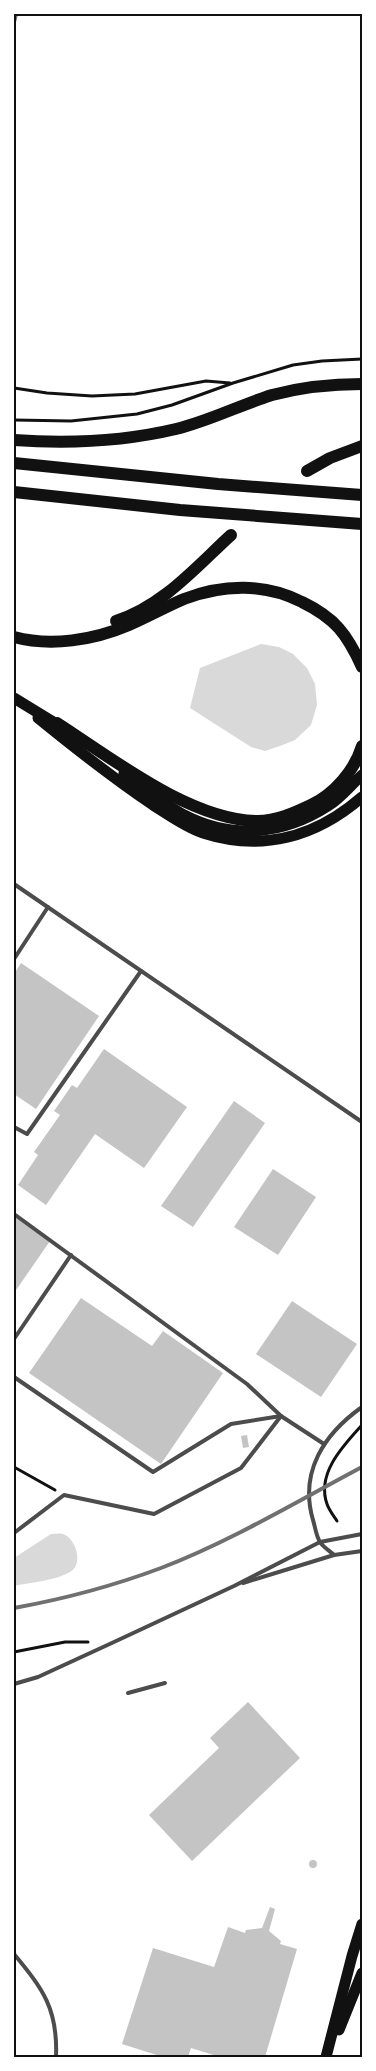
<svg xmlns="http://www.w3.org/2000/svg" width="376" height="2071" font-family="'Work Sans',sans-serif">
	<style>
		.water { fill: #d9d9d9 }
		.building { fill: #c4c4c4 }
		.lines { fill: none; stroke-linecap: round; stroke-linejoin: round }
		.path { stroke: #111; stroke-width: 3 }
		.service { stroke: #4c4c4c; stroke-width: 4 }
		.primary { stroke: #111; stroke-width: 11 }
		.motorway { stroke: #111; stroke-width: 12 }
		.rail { stroke: #707070; stroke-width: 4 }
		.neatline { fill: none; stroke: #111; stroke-width: 2 }
	</style>
	<rect width="100%" height="100%" fill="#fff"/>
	<g class="water">
		<polygon points="261,644 279,647 293,654 307,668 315,684 317,705 311,725 295,740 280,746 265,751 251,747 190,708 200,668"/>
		<path d="M51,1534c4,0 9,-1 12,0 13,4 21,31 7,38 -15,9 -39,10 -56,14v-28z"/>
	</g>
	<g class="building">
		<polygon points="21,963 99,1016 36,1109 14,1094 14,974"/>
		<polygon points="104,1049 187,1107 144,1168 95,1134 46,1205 18,1185 38,1155 34,1152 60,1115 54,1111 72,1085 77,1088"/>
		<polygon points="234,1101 265,1123 193,1227 161,1206"/>
		<polygon points="273,1169 316,1197 278,1255 234,1227"/>
		<polygon points="14,1216 50,1241 14,1293"/>
		<polygon points="81,1298 152,1346 163,1331 223,1373 161,1464 29,1373"/>
		<polygon points="292,1301 357,1344 321,1397 256,1354"/>
		<polygon points="247,1435 249,1447 243,1448 241,1436"/>
		<polygon points="248,1702 300,1758 192,1861 149,1815 219,1748 210,1738"/>
		<circle cx="313" cy="1864" r="4"/>
		<polygon points="270,1907 275,1909 269,1931 281,1941 280,1944 297,1949 265,2057 220,2057 191,2048 188,2057 163,2057 122,2044 153,1948 214,1967 228,1927 245,1933 246,1930 262,1928"/>
	</g>
	<g class="lines">
		<g class="path">
			<polyline points="14,388 47,393 92,396 135,394 206,381 230,383"/>
			<polyline points="14,420 71,421 137,414 172,405 233,383 293,365 322,361 362,359"/>
			<polyline points="14,1467 55,1490"/>
			<path d="M337,1521c-4,-6 -8,-11 -10,-17 -11,-31 17,-59 35,-79"/>
			<polyline points="14,1652 65,1642 88,1642"/>
		</g>
		<g class="service">
			<polyline points="14,884 362,1122"/>
			<polyline points="14,959 48,907"/>
			<polyline points="14,1127 27,1134 141,971"/>
			<polyline points="14,1214 247,1384 281,1416"/>
			<polyline points="14,1339 71,1255"/>
			<polyline points="14,1377 153,1472 231,1424 281,1416"/>
			<polyline points="14,1533 64,1495 154,1514 241,1468 281,1416 324,1444"/>
			<path d="M334,1555c-4,-4 -11,-8 -14,-13 -4,-6 -5,-16 -7,-22 -14,-48 11,-86 49,-113"/>
			<polyline points="243,1583 334,1555 362,1551"/>
			<polyline points="14,1684 38,1677 114,1642 234,1586 320,1542 362,1534"/>
			<polyline points="128,1693 165,1683"/>
			<path d="M14,1954c29,35 44,55 42,103"/>
		</g>
		<g class="primary">
			<polyline points="14,698 63,728"/>
			<path d="M38,718c38,31 75,60 115,87 16,10 32,22 50,28 59,19 113,4 159,-36"/>
			<path d="M124,773c19,15 39,30 60,42 48,25 99,20 144,-9 13,-8 23,-21 34,-31"/>
			<polyline points="339,2030 362,1973"/>
			<polyline points="326,2057 352,1956 362,1924"/>
		</g>
		<g class="motorway">
			<path d="M14,440c56,4 107,2 162,-11 33,-8 64,-24 96,-34 30,-8 59,-11 90,-11"/>
			<polyline points="14,463 218,484 362,495"/>
			<polyline points="307,471 330,458 362,446"/>
			<polyline points="14,492 180,510 362,524"/>
			<path d="M116,621c47,-15 80,-54 115,-86"/>
			<path d="M14,637c37,10 80,3 115,-12 19,-8 36,-18 55,-26 39,-15 81,-16 118,3 33,16 45,32 60,65"/>
			<path d="M57,723c56,36 133,97 200,98 20,0 37,-8 54,-16 23,-11 44,-35 51,-59"/>
		</g>
		<g class="rail">
			<polyline points="14,22 16,14"/>
			<path d="M14,1608c50,-9 99,-22 147,-40 70,-27 135,-66 201,-101"/>
		</g>
	</g>
	<rect width="376" height="2071" fill="none" stroke="#ffffff" stroke-width="30"/>
	<rect x="15" y="15" width="346" height="2041" class="neatline"/>
</svg>
